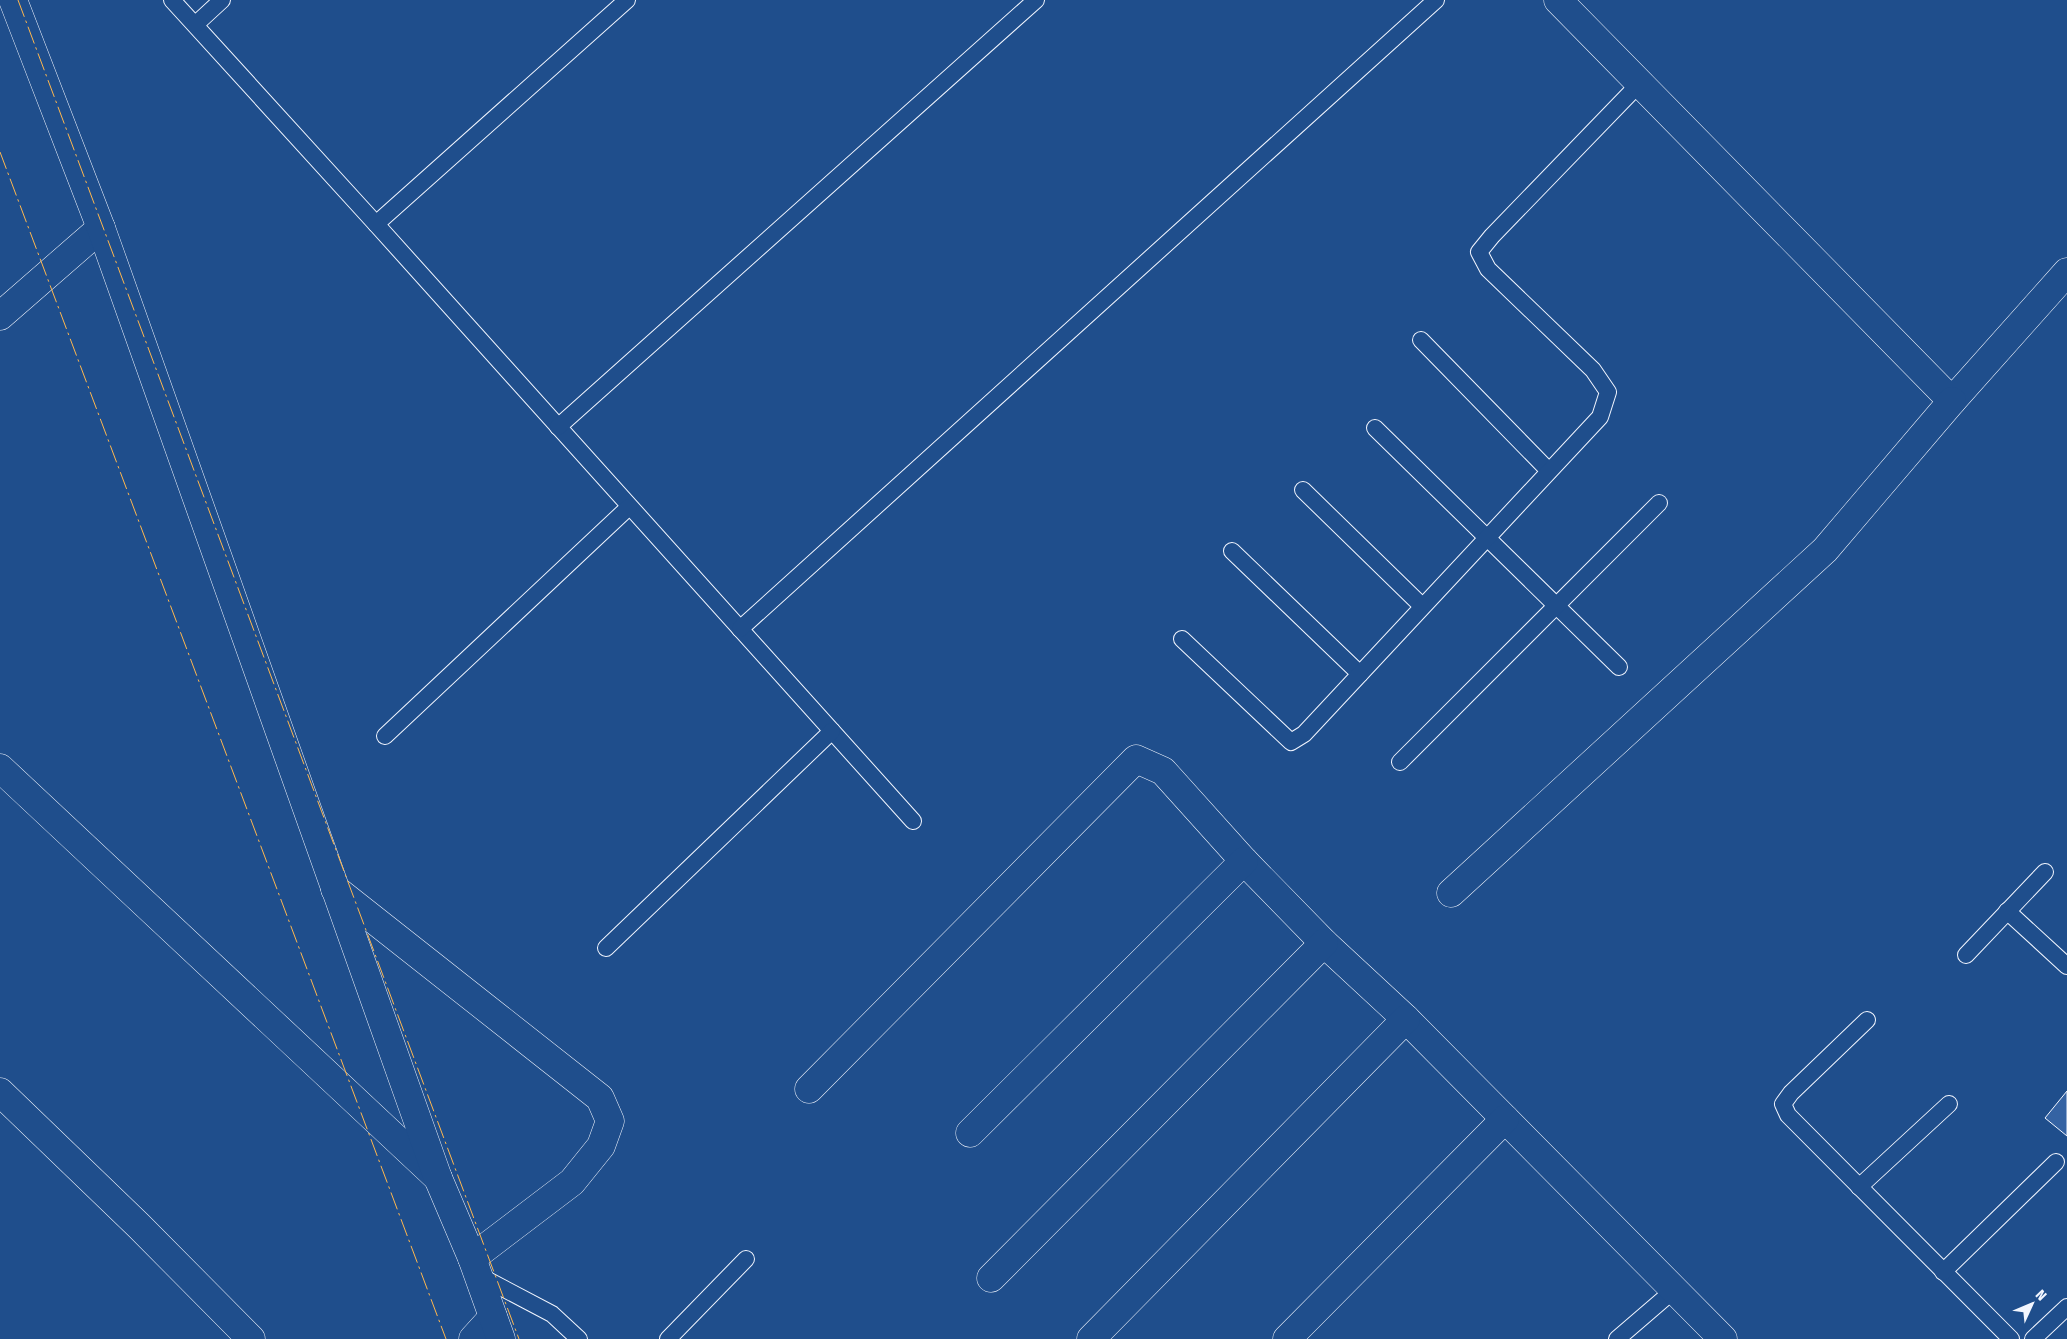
<svg xmlns="http://www.w3.org/2000/svg" width="2067" height="1339" font-family="'Fira Sans Condensed',sans-serif">
	<style>
		.building { fill: #3563a3; stroke: #f2f6ff }
		.lines { fill: none; stroke-linecap: round; stroke-linejoin: round }
		.lane-casing { stroke: #f2f6ff; stroke-width: 18 }
		.street-casing { stroke: #f2f6ff; stroke-width: 29 }
		.secondary-casing { stroke: #f2f6ff; stroke-width: 29 }
		.lane { stroke: #1f4e8c; stroke-width: 16 }
		.street { stroke: #1f4e8c; stroke-width: 28 }
		.secondary { stroke: #1f4e8c; stroke-width: 28 }
		.power { stroke: #ffb74d; stroke-width: 1; stroke-dasharray: 18 4 2.5 4; stroke-linecap: butt }
	</style>
	<rect width="100%" height="100%" fill="#1f4e8c"/>
	<polygon class="building" points="2067,1091 2067,1136 2045,1118"/>
	<g class="lines">
		<defs>
			<g id="lane">
				<polyline points="172,0 376,224 913,821"/>
				<polyline points="196,24 222,0"/>
				<polyline points="376,224 627,0"/>
				<polyline points="1421,340 1549,471"/>
				<polyline points="558,427 1036,0"/>
				<polyline points="1375,428 1619,667"/>
				<polyline points="1303,490 1422,606"/>
				<polyline points="1232,551 1360,674"/>
				<polyline points="740,629 1436,0"/>
				<polyline points="1182,639 1291,742 1304,734 1600,417 1608,392 1593,370 1488,269 1479,252 1492,236 1640,83"/>
				<polyline points="385,736 629,507"/>
				<polyline points="1400,762 1659,503"/>
				<polyline points="2007,911 2067,966"/>
				<polyline points="606,948 832,731"/>
				<polyline points="1966,955 2045,872"/>
				<polyline points="1867,1020 1791,1093 1783,1104 1788,1115 2011,1339"/>
				<polyline points="1859,1187 1949,1104"/>
				<polyline points="1943,1272 2056,1162"/>
				<polyline points="478,1275 552,1314 579,1339"/>
				<polyline points="668,1339 746,1259"/>
				<polyline points="1617,1339 1674,1290"/>
				<polyline points="2033,1339 2067,1307"/>
			</g>
			<g id="street">
				<polyline points="1558,0 1952,401 2067,272"/>
				<polyline points="0,316 101,228"/>
				<polyline points="0,768 438,1178"/>
				<polyline points="335,889 600,1098 610,1121 601,1146 572,1182 472,1258"/>
				<polyline points="1451,893 1825,550 1952,401"/>
				<polyline points="809,1089 1136,759 1163,771 1244,861 1324,943 1406,1019 1723,1339"/>
				<polyline points="0,1092 139,1226 251,1339"/>
				<polyline points="970,1133 1244,861"/>
				<polyline points="991,1278 1324,943"/>
				<polyline points="473,1339 493,1317"/>
				<polyline points="1091,1339 1406,1019"/>
				<polyline points="1287,1339 1505,1119"/>
			</g>
			<polyline id="secondary" points="13,0 101,228 438,1178 472,1258 501,1339"/>
		</defs>
		<use href="#lane" class="lane-casing"/>
		<use href="#street" class="street-casing"/>
		<use href="#secondary" class="secondary-casing"/>
		<use href="#lane" class="lane"/>
		<use href="#street" class="street"/>
		<use href="#secondary" class="secondary"/>
		<g class="power">
			<polyline points="18,0 519,1339"/>
			<polyline points="0,152 446,1339"/>
		</g>
	</g>
	<g transform="translate(2032 1304) rotate(46)" stroke="#1f4e8c" stroke-width="4" paint-order="stroke">
	<path d="M0-4L9 19L0 12L-9 19Z" fill="#f2f6ff"/>
	<text y="-8" font-size="14" font-weight="bold" text-anchor="middle" fill="#f2f6ff">N</text>
	</g>
</svg>
